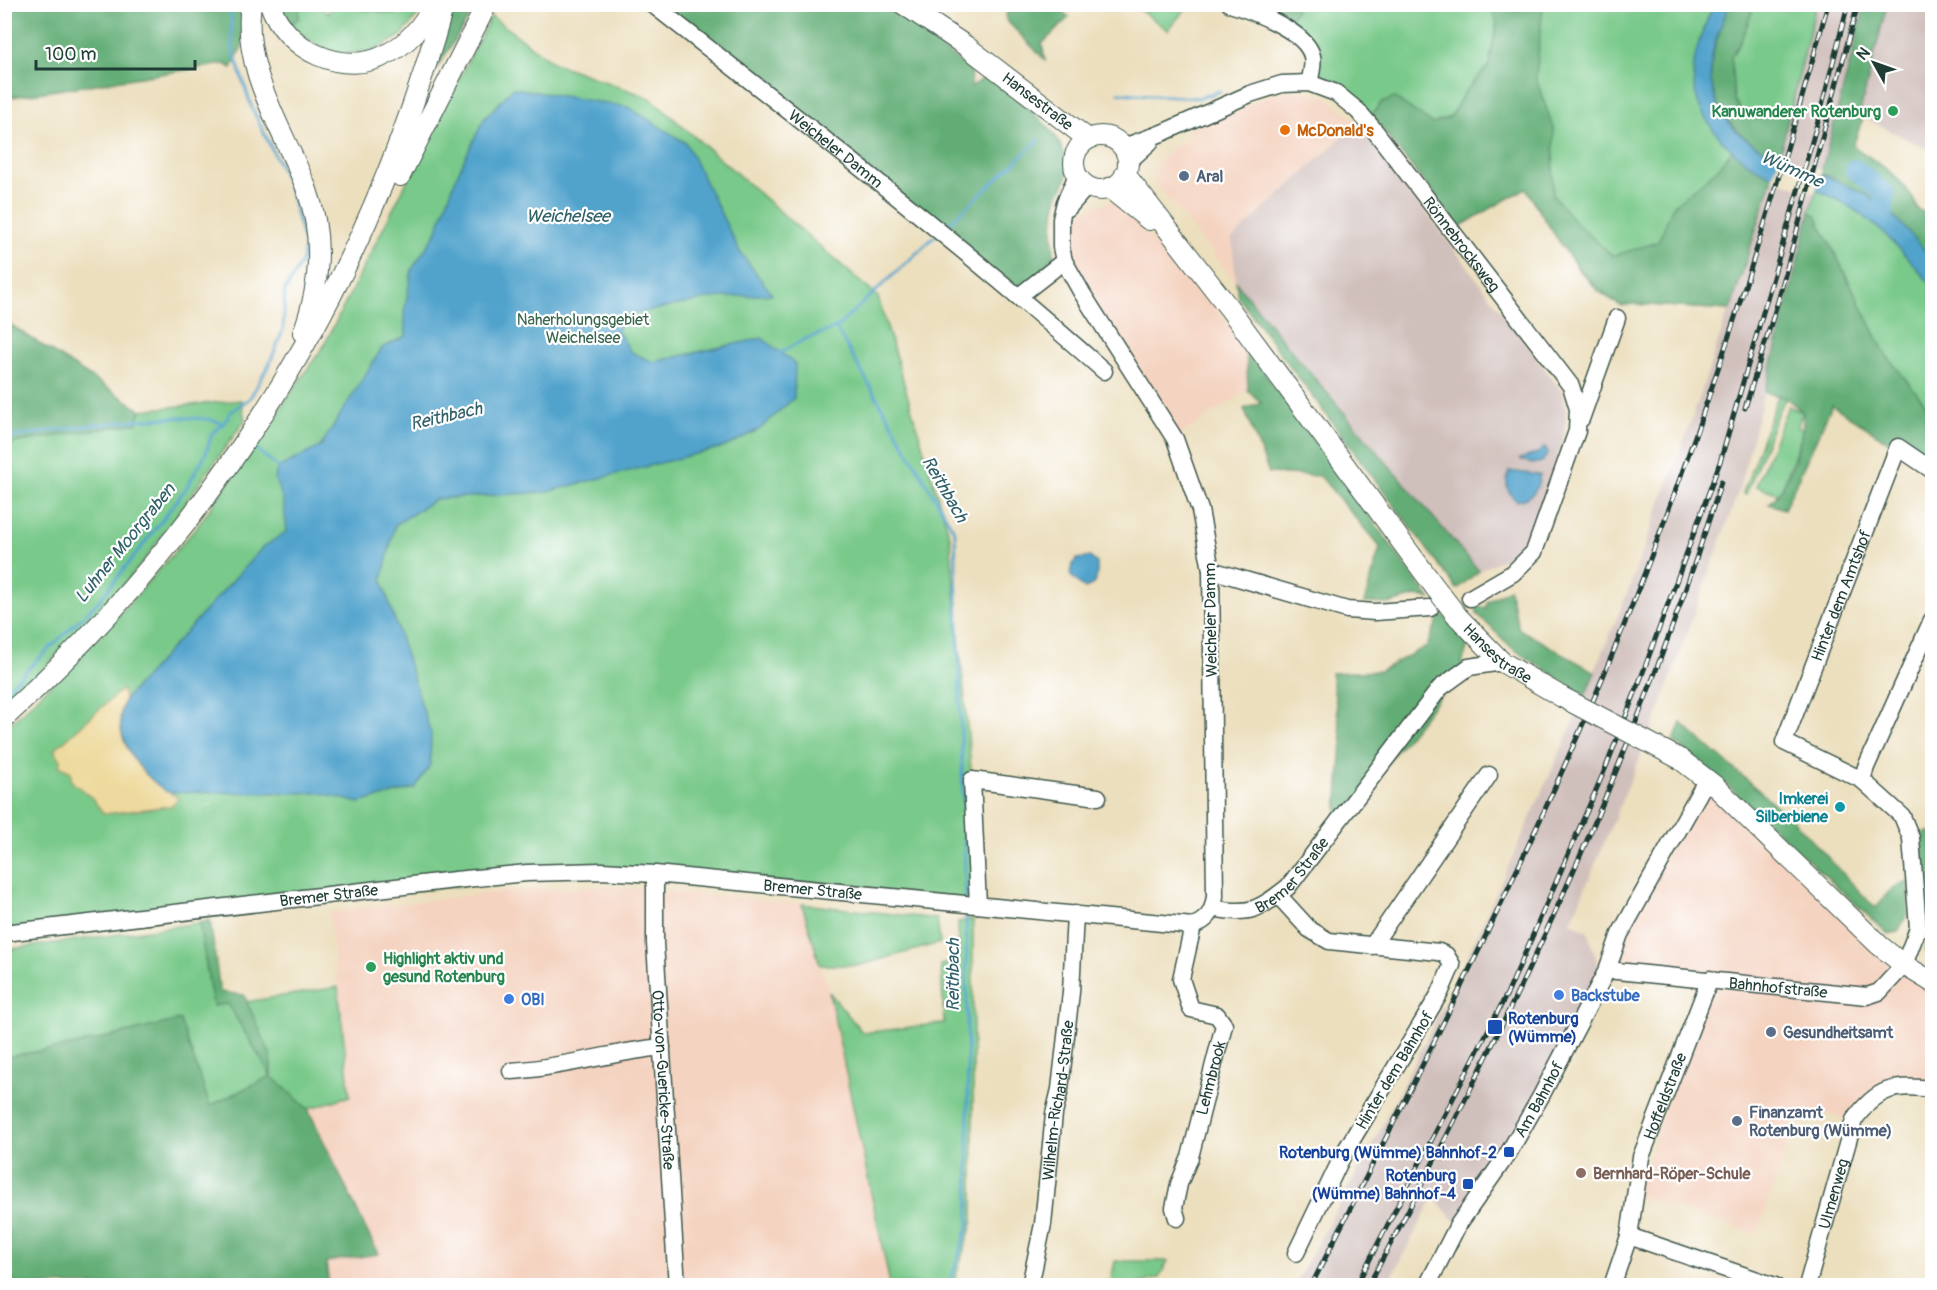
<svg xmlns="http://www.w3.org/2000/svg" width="1937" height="1290" font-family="Pangolin,sans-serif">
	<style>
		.built { fill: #f4d3c0 }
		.industrial { fill: #d0c0bc }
		.green { fill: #79c98a; stroke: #4c835f; stroke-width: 1.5 }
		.forest { fill: #62ad76; stroke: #407555; stroke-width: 1.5 }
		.sand { fill: #eeda9e; stroke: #868c69; stroke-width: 1.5 }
		.water { fill: #51a3cc; stroke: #387080; stroke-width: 1.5 }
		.pier { fill: #ecdfbe }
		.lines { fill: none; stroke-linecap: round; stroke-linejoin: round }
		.stream { stroke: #51a3cc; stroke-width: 3 }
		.river { stroke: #51a3cc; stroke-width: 20 }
		.minor-casing { stroke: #3e5549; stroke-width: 19 }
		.major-casing { stroke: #3e5549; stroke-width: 22 }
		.minor { stroke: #fff; stroke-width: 16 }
		.major { stroke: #fff; stroke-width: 20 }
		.rail-casing { stroke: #1f3d34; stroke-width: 5 }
		.rail { stroke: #fff; stroke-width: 3; stroke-dasharray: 9; stroke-linecap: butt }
		.major-bridge-casing { stroke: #3e5549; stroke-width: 22; stroke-linecap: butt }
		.major-bridge { stroke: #fff; stroke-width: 20 }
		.leisure-dot { fill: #2e9e5b; stroke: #fff; stroke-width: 2 }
		.food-dot { fill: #e8710a; stroke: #fff; stroke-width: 2 }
		.service-dot { fill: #5c6f8a; stroke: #fff; stroke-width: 2 }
		.culture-dot { fill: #0f9aa8; stroke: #fff; stroke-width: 2 }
		.shop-dot { fill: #3f7fe0; stroke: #fff; stroke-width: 2 }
		.transit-dot { fill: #1a4fb4; stroke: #fff; stroke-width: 2 }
		.education-dot { fill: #8d6e63; stroke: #fff; stroke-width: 2 }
		.labels { text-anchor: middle; stroke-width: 4.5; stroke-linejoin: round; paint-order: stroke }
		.street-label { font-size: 16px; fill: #1f3d34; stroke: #fff }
		.leisure-label { font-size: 16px; font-weight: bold; fill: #27864d; stroke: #fff; text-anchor: end }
		.food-label { font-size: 16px; font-weight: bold; fill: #c56008; stroke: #fff; text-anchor: start }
		.service-label { font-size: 16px; font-weight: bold; fill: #4e5e75; stroke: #fff; text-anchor: start }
		.park-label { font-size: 16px; fill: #3a674e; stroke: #fff }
		.culture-label { font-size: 16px; font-weight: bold; fill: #0d838f; stroke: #fff; text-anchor: end }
		.shop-label { font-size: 16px; font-weight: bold; fill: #366cbe; stroke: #fff; text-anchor: start }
		.transit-label { font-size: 16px; font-weight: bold; fill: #164399; stroke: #fff; text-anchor: end }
		.education-label { font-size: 16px; font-weight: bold; fill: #785e54; stroke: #fff; text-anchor: start }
		.water-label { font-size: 18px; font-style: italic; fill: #306169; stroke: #fff }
	</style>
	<rect width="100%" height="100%" fill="#fff"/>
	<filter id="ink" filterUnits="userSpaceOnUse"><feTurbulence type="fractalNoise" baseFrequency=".0167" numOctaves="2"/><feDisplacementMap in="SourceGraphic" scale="12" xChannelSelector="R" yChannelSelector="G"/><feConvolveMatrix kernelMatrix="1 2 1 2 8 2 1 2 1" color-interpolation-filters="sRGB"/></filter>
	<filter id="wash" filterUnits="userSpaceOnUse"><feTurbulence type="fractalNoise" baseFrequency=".008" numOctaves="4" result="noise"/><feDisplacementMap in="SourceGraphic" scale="24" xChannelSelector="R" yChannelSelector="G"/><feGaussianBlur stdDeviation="1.35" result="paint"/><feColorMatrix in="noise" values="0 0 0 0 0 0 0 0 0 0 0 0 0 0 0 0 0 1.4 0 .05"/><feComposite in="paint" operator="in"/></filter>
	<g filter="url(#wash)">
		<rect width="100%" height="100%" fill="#ecdfbe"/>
		<g class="built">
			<polygon points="1291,90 1324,96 1358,122 1232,239 1236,282 1156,184 1154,173 1158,162 1174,147 1192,138 1188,129 1273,94"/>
			<polygon points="1113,201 1190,276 1246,347 1248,390 1175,439 1064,261 1081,211"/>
			<polygon points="1707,779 1932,982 1932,1093 1890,1084 1852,1119 1799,1109 1757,1234 1635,1195 1710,980 1607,970"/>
			<polygon points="604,886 802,904 829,992 890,1285 329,1285 325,1262 378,1253 308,1109 350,1095 329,912 500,892"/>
		</g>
		<g class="industrial">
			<polygon points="1816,5 1866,5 1738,493 1656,719 1571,922 1587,931 1598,964 1607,970 1458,1225 1434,1197 1387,1285 1294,1286 1378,1134 1463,966 1576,717 1628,591 1699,399 1760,216 1779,158"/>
			<polygon points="1887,5 1932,5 1932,152 1859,115"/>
			<polygon points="1358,122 1563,393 1566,414 1564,437 1528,546 1479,571 1288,347 1236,282 1232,239"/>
		</g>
		<g class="green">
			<polygon points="361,4 355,8 394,14 410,5 426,5 401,36 373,51 342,54 325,50 287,26 299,18 299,5 316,5 328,13 333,5"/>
			<polygon points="1298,4 1490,5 1497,23 1489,65 1465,92 1450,117 1433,124 1395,98 1371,115 1320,74 1318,65 1288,24"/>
			<polygon points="1133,5 1133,4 1189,5 1168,30"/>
			<polygon points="1496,5 1816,5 1779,158 1730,310 1632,304 1621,306 1598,291 1578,269 1533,201"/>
			<polygon points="491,16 554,63 650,98 878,297 950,537 972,780 978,905 602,871 5,933 4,730 102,634 197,527 323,347"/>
			<path d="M1832,135c31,19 73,38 86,75l14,5v197l-46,-57 -70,-139 -6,-4z"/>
			<polygon points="1778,396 1786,398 1779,409 1746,495 1743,493"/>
			<polygon points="241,400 245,420 143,562 90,623 5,707 5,444 136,423 141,410"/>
			<polygon points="1788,406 1803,412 1797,427 1804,430 1780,494 1756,486"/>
			<polygon points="802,904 937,919 940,943 861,965 820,965"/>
			<polygon points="973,919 973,1221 953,1285 890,1284 829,992 863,1033 944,1023 941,965 959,962 958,922"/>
			<polygon points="199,923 213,1006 228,1004 271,1075 271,1056 245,1002 338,987 350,1096 308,1109 271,1076 210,1106 66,1047 5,1057 5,950"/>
			<polygon points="1115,1261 1168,1261 1159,1278 1134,1285 1110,1285"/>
		</g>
		<g class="forest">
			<polygon points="5,5 244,5 243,44 232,68 224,64 5,98"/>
			<polygon points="279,5 299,5 299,18 287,26"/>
			<polygon points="361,5 361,4 410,5 394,14 354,8"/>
			<polygon points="452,5 477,5 437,68"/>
			<path d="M652,5h227l34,20 58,46v16l16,-11c31,25 84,56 80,100 -1,8 -7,14 -9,21 -7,21 -5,48 -3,70l-36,29z"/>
			<polygon points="1007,5 1055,5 1069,17 1042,44 1045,60 1006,20"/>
			<polygon points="1239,5 1298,5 1288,24"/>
			<path d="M1490,5h53l-7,73 18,52 -1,65 24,29 36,32 45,-14 15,-36 44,-37 15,-19 24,18 17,8 -43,134 -98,-6 -11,2c-45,-30 -68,-73 -95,-118l-67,39 -88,-112 10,-12 14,-5 38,26 17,-7 15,-25 24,-27 8,-42z"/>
			<path d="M1729,5h26l-13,33 -11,19 3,43 9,13 48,-6 -12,51c-19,-8 -32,-17 -46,-32 -37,-39 -20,-77 -4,-121z"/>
			<path d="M1865,5h22l-28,110 4,3 -10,28c24,16 55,35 65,64l14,5v44l-58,-60 -53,-26z"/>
			<path d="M1810,212l6,4 70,139 46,57v58l-100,-65 -48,104 -15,-5c20,-18 36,-66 34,-92l-17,-14 -21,-6z"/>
			<polygon points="1236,282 1288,347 1479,571 1457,589 1238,297"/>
			<polygon points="5,321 141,410 137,423 5,444"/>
			<polygon points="1246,347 1430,599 1416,596 1388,604 1364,603 1380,547 1320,476 1269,473 1244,409 1261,403 1248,390"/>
			<polygon points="1509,589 1519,629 1595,672 1585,696 1512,648 1477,614 1476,606 1486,608 1487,602"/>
			<polygon points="1441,612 1468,644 1460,671 1336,827 1342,741 1331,673 1380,671 1427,646"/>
			<path d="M1681,723l113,98 81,87c12,-13 15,-23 34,-26l-1,30 -10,20 -10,2 -173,-160 -42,-33z"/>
			<polygon points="1932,831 1932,961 1925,951 1927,914 1915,836"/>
			<polygon points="210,920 220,992 244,995 271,1056 271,1076 308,1109 378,1254 326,1262 329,1285 5,1285 5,1057 66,1047 180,1020 210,1106 271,1076 228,1004 213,1006 199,923"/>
		</g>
		<path class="sand" d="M122,689l3,10c-18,40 20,82 54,99l-8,8 -67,8 -12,-16 -21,-17v-9l-12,-6 2,-6 -7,-10z"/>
		<g class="water">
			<path d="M1713,5h16c-7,19 -17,39 -18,61 -5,86 95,95 152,127 28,15 48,42 69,66v27c-30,-36 -61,-72 -106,-92 -18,-9 -38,-11 -56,-19 -41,-19 -82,-61 -76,-110 2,-21 12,-41 19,-60z"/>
			<path d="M513,88l115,19 58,36 54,109 32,42 -60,4 -83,17 -12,15 14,22 22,10 109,-24 33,26 -1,34 -34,31 -33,17 -181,46 -110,7 -41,26 -13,55 49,154 -1,31 -15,23 -56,15 -38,-10 -154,-1c-28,-19 -58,-57 -42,-93l137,-151 25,-17 -4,-31 -8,-20 2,-12 43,-21 62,-99 24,-12 -2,-23 8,-44 24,-36 21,-58 27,-56z"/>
			<polygon points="1545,447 1548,453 1542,462 1532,464 1520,459 1538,453"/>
			<path d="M1509,471l31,4c-3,16 -7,23 -23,26 -11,-9 -12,-16 -8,-30z"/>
			<path d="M1090,557l7,6c0,15 2,21 -13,25l-14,-13 2,-11 5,-5z"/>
		</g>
		<polygon class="pier" points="1780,155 1822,170 1815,193 1772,179"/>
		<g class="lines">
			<g class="stream">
				<polyline points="1119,93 1199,98 1220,91"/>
				<polyline points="945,227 1039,140"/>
				<polyline points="836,328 935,236"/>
				<polyline points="780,353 805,339 836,328 955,532 966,900"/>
				<path d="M4,438c46,-6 185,-32 219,-14"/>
				<polyline points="256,449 279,468"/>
				<polyline points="4,692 98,602 146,541 187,487 206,453 212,433 223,424 231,412 250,398 270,363 283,330 285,291 302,261 305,246 288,183 252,108 233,51 230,4"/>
				<polyline points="949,1286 969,1223 966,910"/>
			</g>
			<polyline class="river" points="1855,169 1885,194 1883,215"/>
		</g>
	</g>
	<g filter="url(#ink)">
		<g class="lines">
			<defs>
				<g id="minor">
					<path id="s1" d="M652,4c153,120 307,238 452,367"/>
					<path d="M1230,4c23,7 76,27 82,52 2,8 -1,19 -3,27"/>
					<path id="s2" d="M1121,145h8l33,-12 88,-39 32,-10 27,-1 27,10 22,18 17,20 196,255 7,23 -1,22 -43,121 -21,21 -43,25"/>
					<polyline points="1128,162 1150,142"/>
					<polyline points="1068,208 1083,191 1092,188"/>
					<polyline points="1019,296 1064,261"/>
					<polyline points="1581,419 1617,318"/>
					<polyline points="1211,570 1347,610 1375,612 1430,608"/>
					<polyline points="1862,780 1866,767 1932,620"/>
					<path id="s3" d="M655,874v69l22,343"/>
					<polyline points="1278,895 1309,929 1329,941 1439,952 1446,955 1452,965 1440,993 1344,1153 1296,1253"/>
					<polyline points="978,905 972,780 1098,797"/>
					<path id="s4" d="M1213,908c37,8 47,1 75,-21l152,-199 29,-21 33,-5"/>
					<path id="s5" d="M4,933l451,-53 72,-7 75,-2 53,3 538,52c15,-6 20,-14 22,-30l-4,-326 -11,-60 -25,-71 -93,-146 -18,-32 -3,-14v-28l4,-17 12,-27"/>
					<polyline points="1372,946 1489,775"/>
					<path id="s6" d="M1607,970l260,26 12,-4 25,-27 14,-37 -7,-90 -9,-22 -40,-36 -78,-38 114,-295 34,23"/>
					<path d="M511,1071c52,-3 100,-19 151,-24"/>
					<path id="s7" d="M1177,1218l-3,-10 5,-24 11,-27 34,-132 -7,-10 -26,-6 -10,-30 12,-53"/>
					<polyline points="1629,1236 1775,1286"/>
					<path id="s8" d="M1030,1286l13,-62 11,-110 6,-25 11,-97 4,-78"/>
					<path id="s9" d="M1427,1286l31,-61 51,-73 32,-56 66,-126 13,-36 87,-155"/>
					<path id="s10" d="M1612,1286l17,-50 12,-79 69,-178"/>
					<path id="s11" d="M1807,1286l47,-166c23,-32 40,-36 78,-31"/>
				</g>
				<g id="major">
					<path d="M251,4c-10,66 34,128 56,186 17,47 13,97 -4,143"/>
					<path d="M270,4c15,46 74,74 117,50 22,-11 36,-29 47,-50"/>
					<path id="s12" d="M903,4l63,42 122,93"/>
					<circle cx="1101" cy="163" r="27"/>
					<polyline points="1125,174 1229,308 1437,590"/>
					<polyline points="400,176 487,4"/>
					<polyline points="1109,188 1149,220"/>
					<path id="s13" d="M1458,617l44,45 60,35"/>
					<path d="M4,718c216,-195 363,-433 440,-714"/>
					<polyline points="1680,759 1715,786 1879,945 1904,965 1932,982"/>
				</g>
			</defs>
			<use href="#minor" class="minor-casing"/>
			<use href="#major" class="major-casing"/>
			<use href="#minor" class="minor"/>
			<use href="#major" class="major"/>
			<defs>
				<g id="rail">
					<polyline points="1745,408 1778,301 1858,4"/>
					<path d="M1311,1286c99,-195 198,-389 284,-590 95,-224 169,-457 233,-692"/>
					<polyline points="1356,1286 1509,990 1606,767 1642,675 1721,459 1819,117 1848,4"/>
					<path d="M1368,1286c139,-258 266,-524 353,-804"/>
				</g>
			</defs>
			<use href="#rail" class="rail-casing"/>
			<use href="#rail" class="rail"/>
			<defs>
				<g id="major-bridge">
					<polyline points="1437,590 1458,617"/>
					<polyline points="1562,697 1680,759"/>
				</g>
			</defs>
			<use href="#major-bridge" class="major-bridge-casing"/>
			<use href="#major-bridge" class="major-bridge"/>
		</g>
	</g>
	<g class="leisure-dot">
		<circle cx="1893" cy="111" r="6"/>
		<circle cx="371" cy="967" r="6"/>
	</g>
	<circle class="food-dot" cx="1285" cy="130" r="6"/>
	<g class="service-dot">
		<circle cx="1184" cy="176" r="6"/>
		<circle cx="1771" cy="1032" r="6"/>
		<circle cx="1737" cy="1121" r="6"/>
	</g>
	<circle class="culture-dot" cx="1840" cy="807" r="6"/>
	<g class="shop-dot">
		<circle cx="1559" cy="995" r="6"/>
		<circle cx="509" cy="999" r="6"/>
	</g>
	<g class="transit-dot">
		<rect x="1487" y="1019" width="16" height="16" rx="3"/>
		<rect x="1503" y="1146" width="12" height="12" rx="3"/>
		<rect x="1462" y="1178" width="12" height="12" rx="3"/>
	</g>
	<circle class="education-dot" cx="1581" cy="1173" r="6"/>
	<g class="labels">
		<g class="street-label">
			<text dy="6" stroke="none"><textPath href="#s12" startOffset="166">Hansestraße</textPath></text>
			<text dy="6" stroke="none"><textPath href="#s1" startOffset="234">Weicheler Damm</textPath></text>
			<text dy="6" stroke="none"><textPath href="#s2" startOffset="426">Rönnebrocksweg</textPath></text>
			<text dy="6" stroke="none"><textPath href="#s6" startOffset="762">Hinter dem Amtshof</textPath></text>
			<text transform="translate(1210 620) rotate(-91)" y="6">Weicheler Damm</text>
			<text dy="6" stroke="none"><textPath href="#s13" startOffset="54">Hansestraße</textPath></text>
			<text dy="6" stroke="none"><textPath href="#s4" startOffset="93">Bremer Straße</textPath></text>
			<text dy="6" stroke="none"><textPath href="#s5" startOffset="813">Bremer Straße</textPath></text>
			<text dy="6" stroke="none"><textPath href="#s5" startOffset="327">Bremer Straße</textPath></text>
			<text dy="6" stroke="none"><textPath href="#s6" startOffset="172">Bahnhofstraße</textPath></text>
			<text transform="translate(1394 1070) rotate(-59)" y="6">Hinter dem Bahnhof</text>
			<text dy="6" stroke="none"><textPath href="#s7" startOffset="146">Lehmbrook</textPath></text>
			<text dy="6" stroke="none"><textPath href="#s3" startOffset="206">Otto-von-Guericke-Straße</textPath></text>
			<text dy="6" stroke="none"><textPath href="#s10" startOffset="198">Hoffeldstraße</textPath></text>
			<text dy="6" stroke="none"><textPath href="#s9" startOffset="218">Am Bahnhof</textPath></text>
			<text dy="6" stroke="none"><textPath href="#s8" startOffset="188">Wilhelm-Richard-Straße</textPath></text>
			<text dy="6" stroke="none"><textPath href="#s11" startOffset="96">Ulmenweg</textPath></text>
		</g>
		<g class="leisure-label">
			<text x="1881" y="117">Kanuwanderer Rotenburg</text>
			<text x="383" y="964" text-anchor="start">Highlight aktiv und<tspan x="383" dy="18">gesund Rotenburg</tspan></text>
		</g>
		<g class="food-label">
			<text x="1297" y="136">McDonald's</text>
		</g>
		<g class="service-label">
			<text x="1196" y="182">Aral</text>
			<text x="1783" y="1038">Gesundheitsamt</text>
			<text x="1749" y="1118">Finanzamt<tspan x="1749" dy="18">Rotenburg (Wümme)</tspan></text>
		</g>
		<g class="park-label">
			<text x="583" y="325">Naherholungsgebiet<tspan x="583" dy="18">Weichelsee</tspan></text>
		</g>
		<g class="culture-label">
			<text x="1828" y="804">Imkerei<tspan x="1828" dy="18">Silberbiene</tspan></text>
		</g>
		<g class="shop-label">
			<text x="1571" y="1001">Backstube</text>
			<text x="521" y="1005">OBI</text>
		</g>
		<g class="transit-label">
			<text x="1508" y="1024" text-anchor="start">Rotenburg<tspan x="1508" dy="18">(Wümme)</tspan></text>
			<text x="1497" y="1158">Rotenburg (Wümme) Bahnhof-2</text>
			<text x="1456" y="1181">Rotenburg<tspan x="1456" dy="18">(Wümme) Bahnhof-4</tspan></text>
		</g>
		<g class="education-label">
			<text x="1593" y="1179">Bernhard-Röper-Schule</text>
		</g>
		<g class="water-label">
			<text transform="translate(1792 169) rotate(24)" y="6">Wümme</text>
			<text x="568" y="222">Weichelsee</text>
			<text transform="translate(446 416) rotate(-13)" y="6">Reithbach</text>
			<text transform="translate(945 489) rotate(60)" y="6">Reithbach</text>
			<text transform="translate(125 543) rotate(-51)" y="6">Luhner Moorgraben</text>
			<text transform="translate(953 975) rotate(-90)" y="6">Reithbach</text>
		</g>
	</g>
	<rect width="1937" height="1290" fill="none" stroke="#fff" stroke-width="24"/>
	<g transform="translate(1874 63) rotate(310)" stroke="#ffffff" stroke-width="4.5" paint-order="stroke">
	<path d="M0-4.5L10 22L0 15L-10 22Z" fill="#1f3d34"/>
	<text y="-9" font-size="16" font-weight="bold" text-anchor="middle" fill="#1f3d34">N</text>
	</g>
	<path d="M36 60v9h159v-9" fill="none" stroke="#1f3d34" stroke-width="3"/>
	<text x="45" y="60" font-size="18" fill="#1f3d34" stroke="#ffffff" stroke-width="4.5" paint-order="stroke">100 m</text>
</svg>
